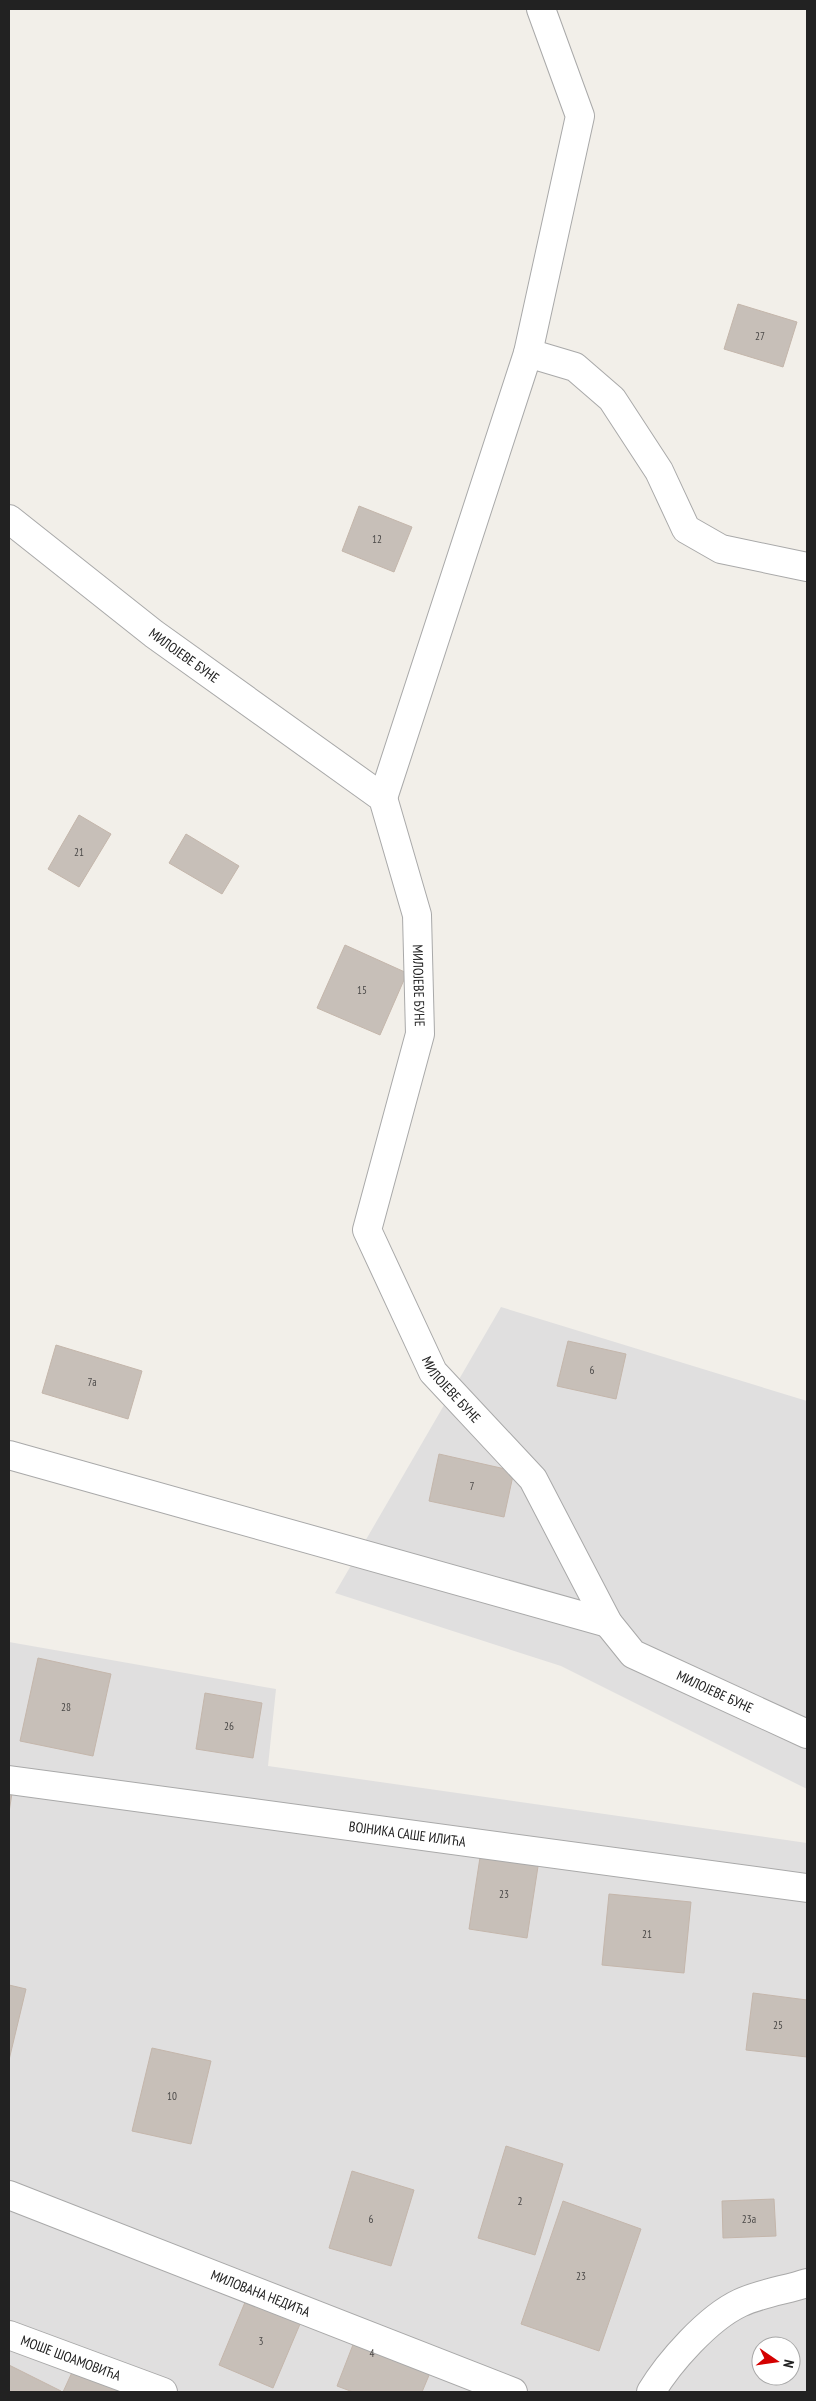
<svg xmlns="http://www.w3.org/2000/svg" width="816" height="2401" font-family="'PT Sans Narrow',sans-serif">
	<style>
		.residential { fill: #e0dfdf; fill-rule: evenodd }
		.building { fill: #c7bfb8; stroke: #c4b6ab }
		.lines { fill: none; stroke-linecap: round; stroke-linejoin: round }
		.minor-casing { stroke: #a9a9a9; stroke-width: 30 }
		.minor { stroke: #fff; stroke-width: 28 }
		.labels { text-anchor: middle; stroke-width: 4.5; stroke-linejoin: round; paint-order: stroke }
		.number-label { font-size: 11px; fill: #4b4948 }
		.street-label { font-size: 14px; fill: #222; stroke: #fff }
	</style>
	<rect width="100%" height="100%" fill="#f2efe9"/>
	<g class="residential">
		<polygon points="501,1307 807,1401 807,1789 561,1666 335,1593"/>
		<path d="M9,1642l267,47 -8,77 539,77v549h-798zM761,2346h30v30h-30z"/>
	</g>
	<g class="building">
		<polygon points="738,304 797,322 783,367 724,349"/>
		<polygon points="359,506 412,527 394,572 342,551"/>
		<polygon points="79,815 111,834 79,887 48,869"/>
		<polygon points="186,834 239,866 222,894 169,863"/>
		<polygon points="345,945 407,973 380,1035 317,1008"/>
		<polygon points="568,1341 626,1354 616,1399 557,1386"/>
		<polygon points="56,1345 142,1371 128,1419 42,1393"/>
		<polygon points="439,1454 514,1471 504,1517 429,1501"/>
		<polygon points="38,1658 111,1674 93,1756 20,1741"/>
		<polygon points="205,1693 262,1703 253,1758 196,1749"/>
		<polygon points="9,1786 13,1787 9,1812"/>
		<polygon points="481,1851 539,1860 527,1938 469,1929"/>
		<polygon points="609,1894 691,1902 684,1973 602,1965"/>
		<polygon points="9,1985 26,1989 9,2060"/>
		<polygon points="753,1993 807,2000 807,2057 746,2050"/>
		<polygon points="152,2048 211,2061 191,2144 132,2131"/>
		<polygon points="506,2146 563,2164 535,2255 478,2238"/>
		<polygon points="352,2171 414,2190 391,2266 329,2248"/>
		<polygon points="774,2199 776,2236 723,2238 722,2201"/>
		<polygon points="563,2201 641,2229 599,2351 521,2324"/>
		<polygon points="248,2295 303,2317 273,2388 219,2365"/>
		<polygon points="356,2337 432,2368 422,2392 353,2392 337,2386"/>
		<polygon points="9,2365 61,2391 60,2392 9,2392"/>
		<polygon points="74,2368 127,2392 63,2392"/>
	</g>
	<g class="lines">
		<defs>
			<g id="minor">
				<polyline points="528,353 575,367 612,399 659,471 686,529 721,549 807,567"/>
				<path id="s1" d="M9,519l145,115 229,164 34,117 3,119 -53,196 66,142 100,107 75,144 25,31 174,80"/>
				<polyline points="383,798 528,353 580,116 541,9"/>
				<polyline points="9,1455 608,1623"/>
				<path id="s2" d="M9,1780l798,108"/>
				<path id="s3" d="M9,2195l504,197"/>
				<path id="s4" d="M9,2335l154,57"/>
				<path d="M651,2392c18,-30 57,-74 89,-89 21,-10 46,-13 67,-20"/>
			</g>
		</defs>
		<use href="#minor" class="minor-casing"/>
		<use href="#minor" class="minor"/>
	</g>
	<g class="labels">
		<g class="number-label">
			<text x="760" y="340">27</text>
			<text x="377" y="543">12</text>
			<text x="79" y="856">21</text>
			<text x="362" y="994">15</text>
			<text x="592" y="1374">6</text>
			<text x="92" y="1386">7a</text>
			<text x="472" y="1490">7</text>
			<text x="66" y="1711">28</text>
			<text x="229" y="1730">26</text>
			<text x="504" y="1898">23</text>
			<text x="647" y="1938">21</text>
			<text x="778" y="2029">25</text>
			<text x="172" y="2100">10</text>
			<text x="520" y="2205">2</text>
			<text x="371" y="2223">6</text>
			<text x="749" y="2223">23a</text>
			<text x="581" y="2280">23</text>
			<text x="261" y="2345">3</text>
			<text x="372" y="2357">4</text>
		</g>
		<g class="street-label">
			<text dy="5" stroke="none"><textPath href="#s1" startOffset="222">МИЛОЈЕВЕ БУНЕ</textPath></text>
			<text dy="5" stroke="none"><textPath href="#s1" startOffset="659">МИЛОЈЕВЕ БУНЕ</textPath></text>
			<text dy="5" stroke="none"><textPath href="#s1" startOffset="1092">МИЛОЈЕВЕ БУНЕ</textPath></text>
			<text dy="5" stroke="none"><textPath href="#s1" startOffset="1506">МИЛОЈЕВЕ БУНЕ</textPath></text>
			<text dy="5" stroke="none"><textPath href="#s2" startOffset="402">ВОЈНИКА САШЕ ИЛИЋА</textPath></text>
			<text dy="5" stroke="none"><textPath href="#s3" startOffset="270">МИЛОВАНА НЕДИЋА</textPath></text>
			<text dy="5" stroke="none"><textPath href="#s4" startOffset="66">МОШЕ ШОАМОВИЋА</textPath></text>
		</g>
	</g>
	<rect width="816" height="2401" fill="none" stroke="#222222" stroke-width="20"/>
	<g transform="translate(776 2361) rotate(103)"><circle r="24" fill="#ffffff" stroke="#a7a7a7"/>
	<path d="M0-4L9 19L0 12L-9 19Z" fill="#d40000"/>
	<text y="-8" font-size="14" font-weight="bold" text-anchor="middle" fill="#222222">N</text>
	</g>
</svg>
